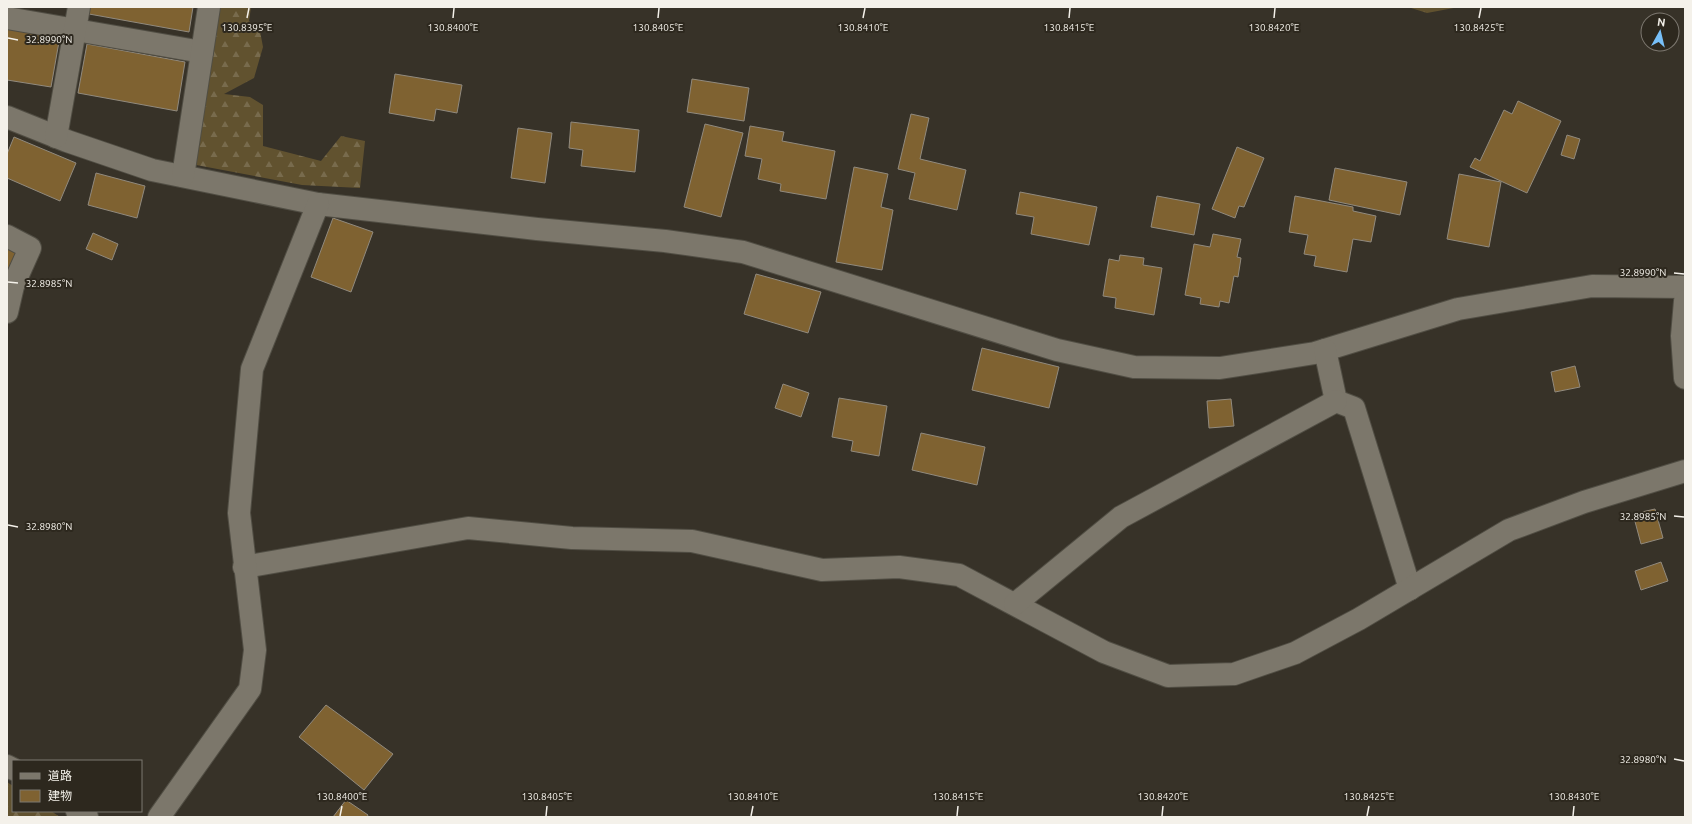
<svg xmlns="http://www.w3.org/2000/svg" width="1692" height="824" font-family="Ubuntu,'Noto Sans JP',sans-serif">
	<style>
		.forest { fill: url(#forest-firs) }
		.building { fill: #7f6231; stroke: #918a7e }
		.lines { fill: none; stroke-linecap: round; stroke-linejoin: round }
		.minor-casing { stroke: #514e44; stroke-width: 24 }
		.minor { stroke: #7c776b; stroke-width: 22 }
		.ticks { fill: none; stroke: #f4f1ea; stroke-width: 1.5 }
		.ticks-label { font-size: 10px; text-anchor: middle; fill: #f4f1ea; stroke: #2d281e; stroke-width: 4; stroke-linejoin: round; paint-order: stroke }
	</style>
	<defs>
		<pattern id="forest-firs" width="22" height="20" patternUnits="userSpaceOnUse"><rect width="22" height="20" fill="#61522f"/><path d="M5 1l3.5 6h-7zM16 11l3.5 6h-7z" fill="#786b4d"/></pattern>
	</defs>
	<rect width="100%" height="100%" fill="#373228"/>
	<g class="forest">
		<polygon points="204,7 251,7 249,21 260,31 263,47 254,78 224,94 250,97 263,105 263,146 321,161 341,136 365,141 360,188 302,185 191,164"/>
		<polygon points="1408,7 1459,7 1427,13"/>
		<polygon points="7,782 13,786 13,811 51,811 60,817 7,817"/>
	</g>
	<g class="building">
		<polygon points="90,7 193,7 189,32 89,14"/>
		<polygon points="7,26 60,36 51,87 7,80"/>
		<polygon points="87,44 185,62 177,111 78,93"/>
		<polygon points="395,74 462,85 457,113 436,109 434,121 389,113"/>
		<polygon points="692,79 749,88 744,121 687,112"/>
		<polygon points="1518,101 1561,121 1527,193 1470,167 1475,158 1480,161 1504,110 1512,114"/>
		<polygon points="911,114 929,118 920,159 966,170 957,210 909,199 915,173 898,169"/>
		<polygon points="571,122 639,130 635,172 581,166 583,150 569,148"/>
		<polygon points="705,124 743,133 721,217 684,207"/>
		<polygon points="750,126 784,132 782,141 835,151 826,199 780,191 781,184 758,179 762,159 745,156"/>
		<polygon points="518,128 552,133 545,183 511,178"/>
		<polygon points="1567,135 1580,139 1574,159 1561,155"/>
		<polygon points="14,137 76,163 60,201 7,178 7,154"/>
		<polygon points="1237,147 1264,158 1244,207 1239,206 1235,218 1212,209"/>
		<polygon points="854,167 888,174 881,207 893,210 882,270 836,262"/>
		<polygon points="1335,168 1407,182 1400,215 1329,200"/>
		<polygon points="96,173 145,186 137,218 88,205"/>
		<polygon points="1459,174 1501,182 1489,247 1447,239"/>
		<polygon points="1020,192 1097,207 1089,245 1031,234 1034,217 1016,214"/>
		<polygon points="1157,196 1200,204 1194,235 1151,227"/>
		<polygon points="1295,196 1353,207 1353,211 1376,216 1371,242 1353,239 1347,272 1314,266 1316,256 1304,254 1308,235 1289,232"/>
		<polygon points="333,218 373,232 351,292 311,277"/>
		<polygon points="93,233 118,244 112,260 86,249"/>
		<polygon points="1213,234 1241,239 1237,257 1241,258 1238,277 1234,276 1229,303 1220,301 1219,307 1200,304 1201,298 1185,295 1194,244 1210,247"/>
		<polygon points="7,242 21,248 7,279"/>
		<polygon points="1120,255 1144,258 1143,265 1162,268 1154,315 1115,308 1116,298 1103,296 1109,259 1119,261"/>
		<polygon points="756,274 821,292 808,333 744,314"/>
		<polygon points="982,348 1059,367 1049,408 972,390"/>
		<polygon points="1575,366 1580,387 1555,392 1551,372"/>
		<polygon points="783,384 809,393 801,417 775,408"/>
		<polygon points="839,398 887,406 879,456 851,451 853,441 832,437"/>
		<polygon points="1231,399 1234,426 1209,428 1207,401"/>
		<polygon points="921,433 985,447 977,485 912,470"/>
		<polygon points="1655,509 1663,538 1641,544 1633,514"/>
		<polygon points="1661,562 1668,581 1641,590 1635,571"/>
		<polygon points="326,705 393,754 364,790 299,737"/>
		<polygon points="346,800 368,815 367,817 333,817"/>
	</g>
	<g class="lines">
		<defs>
			<g id="minor">
				<polyline points="7,18 202,52"/>
				<polyline points="7,117 67,141 152,170 318,204 537,229 665,241 743,252 1057,350 1134,367 1220,368 1315,353 1458,309 1592,286 1685,287"/>
				<polyline points="56,137 79,7"/>
				<polyline points="183,176 209,7"/>
				<polyline points="7,236 30,248 13,286 7,312"/>
				<polyline points="1685,301 1682,336 1685,378"/>
				<polyline points="1325,350 1336,401 1354,408 1410,589"/>
				<polyline points="244,567 468,528 572,538 692,541 822,570 899,567 959,575 1104,652 1168,676 1234,674 1295,653 1359,619 1509,530 1584,502 1685,471"/>
				<polyline points="1015,604 1121,517 1336,401"/>
				<polyline points="7,766 13,769"/>
				<polyline points="77,811 87,817"/>
				<polyline points="159,817 250,689 255,650 239,513 252,369 318,204"/>
			</g>
		</defs>
		<use href="#minor" class="minor-casing"/>
		<use href="#minor" class="minor"/>
	</g>
	<path class="ticks" d="M247,18l2,-10M453,18l1,-10M658,18l1,-10M863,18l2,-10M1069,18l1,-10M1274,18l1,-10M1479,18l2,-10M8,38l10,2M1674,273l10,1M8,282l10,1M1674,516l10,1M8,525l10,2M1674,759l10,2M340,816l2,-10M546,816l1,-10M751,816l2,-10M957,816l1,-10M1162,816l1,-10M1367,816l2,-10M1573,816l1,-10"/>
	<g class="ticks-label">
		<text x="247" y="31">130.8395°E</text>
		<text x="453" y="31">130.8400°E</text>
		<text x="658" y="31">130.8405°E</text>
		<text x="863" y="31">130.8410°E</text>
		<text x="1069" y="31">130.8415°E</text>
		<text x="1274" y="31">130.8420°E</text>
		<text x="1479" y="31">130.8425°E</text>
		<text x="49" y="43">32.8990°N</text>
		<text x="1643" y="276">32.8990°N</text>
		<text x="49" y="287">32.8985°N</text>
		<text x="1643" y="520">32.8985°N</text>
		<text x="49" y="530">32.8980°N</text>
		<text x="1643" y="763">32.8980°N</text>
		<text x="342" y="800">130.8400°E</text>
		<text x="547" y="800">130.8405°E</text>
		<text x="753" y="800">130.8410°E</text>
		<text x="958" y="800">130.8415°E</text>
		<text x="1163" y="800">130.8420°E</text>
		<text x="1369" y="800">130.8425°E</text>
		<text x="1574" y="800">130.8430°E</text>
	</g>
	<rect width="1692" height="824" fill="none" stroke="#f4f1ea" stroke-width="16"/>
	<rect x="12" y="760" width="130" height="52" fill="#2d281e" stroke="#7d7870"/>
	<rect x="20" y="773" width="20" height="6" fill="#7c776b" stroke="#7d7870"/>
	<text x="48" y="780" font-size="12" fill="#f4f1ea">道路</text>
	<rect x="20" y="790" width="20" height="12" fill="#7f6231" stroke="#7d7870"/>
	<text x="48" y="800" font-size="12" fill="#f4f1ea">建物</text>
	<g transform="translate(1660 32) rotate(8)"><circle r="19" fill="#2d281e" stroke="#7d7870"/>
	<path d="M0-3L7 15L0 10L-7 15Z" fill="#77bff7"/>
	<text y="-6" font-size="11" font-weight="bold" text-anchor="middle" fill="#f4f1ea">N</text>
	</g>
</svg>
